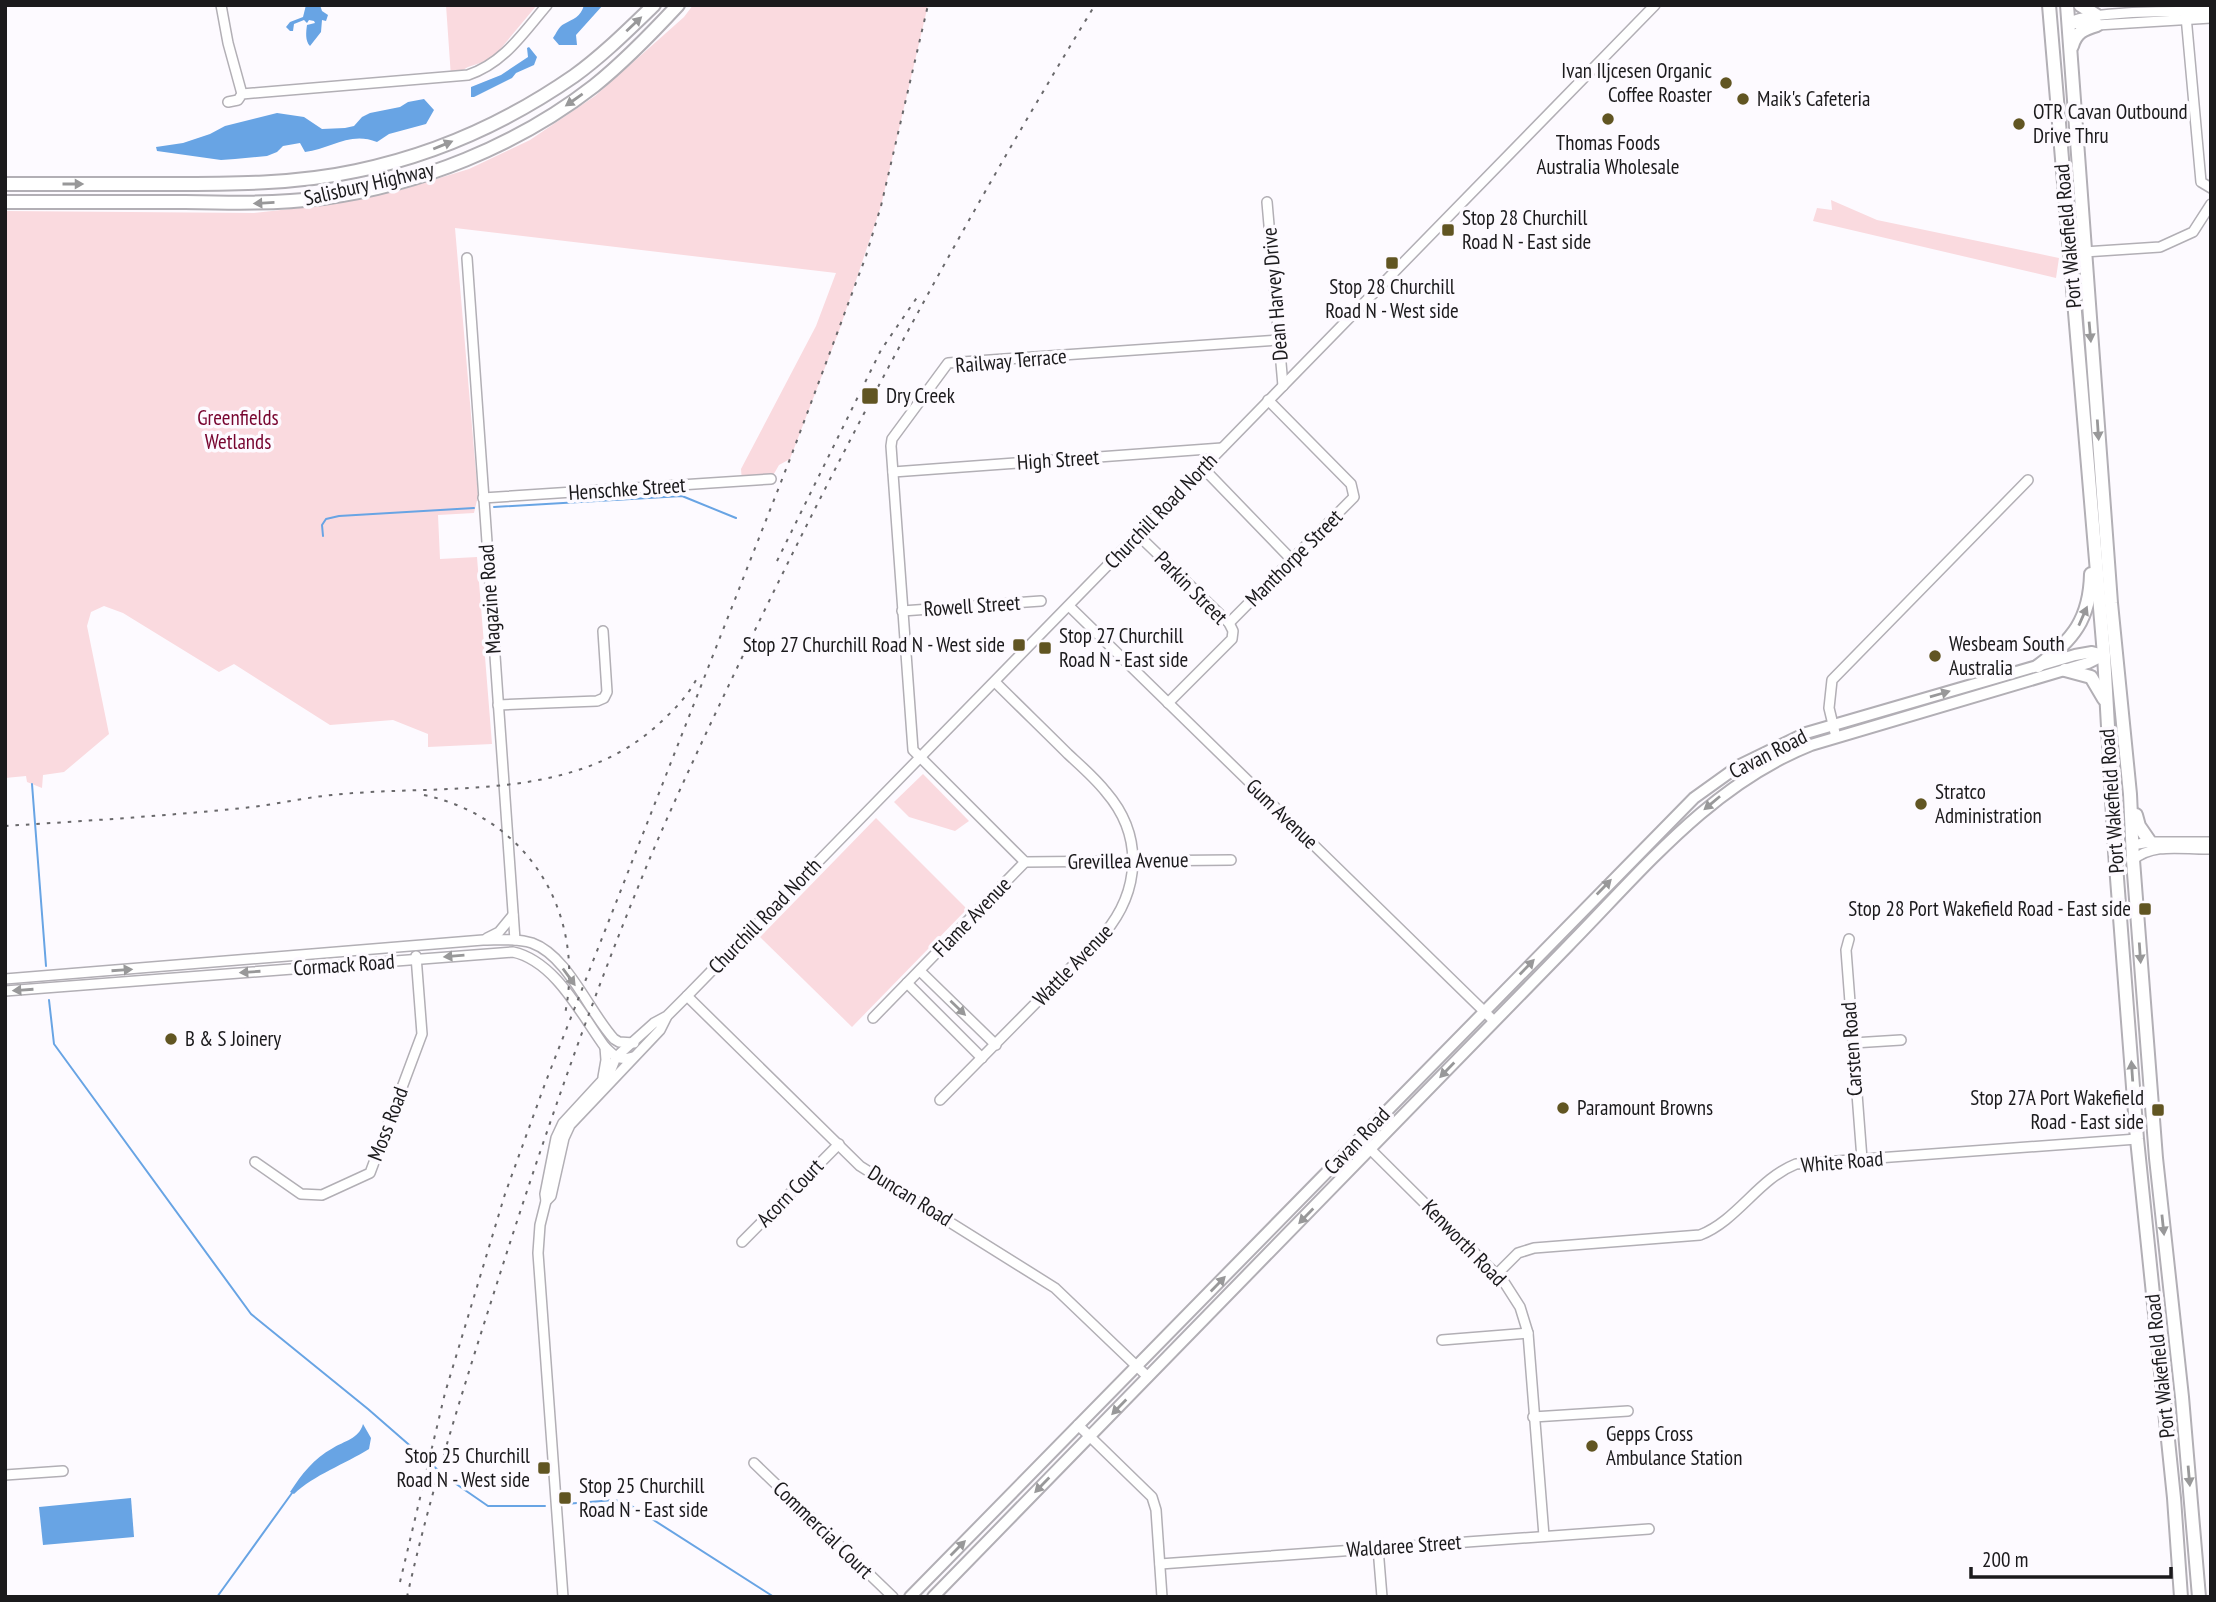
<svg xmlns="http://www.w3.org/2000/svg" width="2216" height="1602" font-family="'PT Sans Narrow',sans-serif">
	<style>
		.green { fill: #fadadf }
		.water { fill: #68a4e4 }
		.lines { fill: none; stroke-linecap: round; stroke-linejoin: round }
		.stream { stroke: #68a4e4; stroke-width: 2 }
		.minor-casing { stroke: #b2afb5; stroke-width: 12 }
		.major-casing { stroke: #b2afb5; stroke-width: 14 }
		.highway-casing { stroke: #b2afb5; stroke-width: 16 }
		.minor { stroke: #fff; stroke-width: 9 }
		.major { stroke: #fff; stroke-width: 10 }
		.highway { stroke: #fff; stroke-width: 12 }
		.rail { stroke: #69686b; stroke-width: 2; stroke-dasharray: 3.5 7; stroke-linecap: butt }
		.oneway { fill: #989899 }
		.poi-dot { fill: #615522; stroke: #fdfaff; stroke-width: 2.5 }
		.labels { text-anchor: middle; stroke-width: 7; stroke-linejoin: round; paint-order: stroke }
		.poi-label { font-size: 21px; fill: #1b1a1c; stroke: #fdfaff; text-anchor: start }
		.street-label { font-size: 21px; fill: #1b1a1c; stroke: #fdfaff }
		.park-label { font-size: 21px; fill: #77042f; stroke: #fdfaff }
	</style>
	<rect width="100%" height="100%" fill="#fdfaff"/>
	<g class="green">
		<polygon points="446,5 537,5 492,59 468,67 451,77"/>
		<polygon points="693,5 928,5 881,206 839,331 790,459 779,465 771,479 742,482 741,469 816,326 836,273 455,228 478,496 474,513 438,515 440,559 477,557 492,744 428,747 428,734 393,720 330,725 234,664 219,672 123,613 104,606 91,612 87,626 109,734 64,772 43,775 42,788 27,782 26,776 5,778 5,211 254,213 326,205 397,191 469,169 530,140 595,96 684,17"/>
		<polygon points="1831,200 1877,220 2059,258 2056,278 1813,221 1817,208 1832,210"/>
		<polygon points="923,774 969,821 955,831 909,817 894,802"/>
		<polygon points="876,818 967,909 852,1027 760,937"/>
	</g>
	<g class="water">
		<path d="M306,5h14l2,6 6,4 -2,6 -4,-1 -1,12 -11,14c-5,-5 -4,-14 -3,-21l8,-2 -1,-2 -5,-1 -2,3 -3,-3 -10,4 -1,7h-3l-4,-4 4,-5 13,-5z"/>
		<path d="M584,5h19l-27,30 1,10h-18l-6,-7c3,-4 6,-12 11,-14 9,-5 17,-7 20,-19z"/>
		<polygon points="529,47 537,57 534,65 516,73 512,78 474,97 471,97 471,87 501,75 528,57 527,48"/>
		<path d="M424,99l10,11 -8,14 -37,10 -12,8c-27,-11 -47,7 -72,10l-5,-9 -17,3 -6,6 -10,4 -32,3 -14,1 -64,-9 -1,-4 27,-4 27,-9 15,-8 52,-13 27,4 18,12 23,-1 9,-2 8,-9 8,-4 30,-6 8,-5z"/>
		<path d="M363,1424l8,14 -2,11c-24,15 -55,26 -75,45l-4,-2c12,-18 23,-33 43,-44 11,-7 26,-9 30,-24z"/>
		<polygon points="131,1498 134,1537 43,1545 39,1507"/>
	</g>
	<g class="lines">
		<g class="stream">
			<polyline points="494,507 682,496 736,518"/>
			<polyline points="323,536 322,525 326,519 339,516 474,508"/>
			<polyline points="32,784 46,966"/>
			<polyline points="49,1000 54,1044 251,1314 368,1409 446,1477 488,1506 545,1506"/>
			<polyline points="565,1504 614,1500 627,1503 774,1597"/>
			<polyline points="217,1597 292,1493"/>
		</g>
		<defs>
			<g id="minor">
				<polyline points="221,5 228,43 242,94"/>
				<polyline points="2185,5 2201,182 2211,188"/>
				<path d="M2068,23c19,-13 115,-11 143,-12"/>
				<polyline points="2068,23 2097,25 2211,18"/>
				<path d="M228,102l10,-2 4,-6 226,-19c36,-12 55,-42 79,-70"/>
				<polyline points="1267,202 1283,386"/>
				<polyline points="2084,252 2160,247 2193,232 2211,204"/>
				<polyline points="467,258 515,940"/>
				<polyline points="1203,468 1292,560"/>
				<polyline points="893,472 1222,448"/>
				<polyline points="483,498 771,479"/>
				<polyline points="1138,535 1229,623 1233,631 1232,639 1168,703"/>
				<polyline points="1069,606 1494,1021"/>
				<polyline points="902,611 1041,601"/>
				<polyline points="1229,623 1354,497 1351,484 1268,400"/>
				<polyline points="498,705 597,701 604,698 607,692 603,631"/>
				<polyline points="1836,737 1829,708 1832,680 2028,480"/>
				<polyline points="2132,845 2150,842 2211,842"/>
				<path d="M2133,860c21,-18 51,-10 78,-11"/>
				<polyline points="1025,862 1231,860"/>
				<polyline points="487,938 499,932 513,915"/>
				<polyline points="1849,939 1846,950 1862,1159"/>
				<polyline points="920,971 996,1045"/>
				<path d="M5,979l478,-39c16,0 33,-2 49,3 36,13 57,69 82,96l5,3 15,1"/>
				<polyline points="907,983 982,1058"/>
				<path d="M5,991l508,-39c42,9 68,62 92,95 10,10 14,14 28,10"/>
				<polyline points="687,996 860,1166 1055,1288 1148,1377"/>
				<polyline points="873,1018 1025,862 913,750 891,446 892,439 948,363 1278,340"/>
				<polyline points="1853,1043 1901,1040"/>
				<polyline points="603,1077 606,1060 605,1047"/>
				<path d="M940,1100l164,-166c36,-43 40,-98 2,-142 -11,-14 -25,-26 -38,-38 -24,-24 -49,-48 -73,-72"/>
				<polyline points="1359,1138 1504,1282 1520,1307 1528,1333 1544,1536"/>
				<polyline points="255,1162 301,1194 322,1195 370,1173 422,1034 416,956"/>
				<polyline points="546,1201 551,1196 564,1138 570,1125 660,1030 666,1018"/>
				<polyline points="742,1242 839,1144"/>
				<path d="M1497,1274l21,-21 16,-5 166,-13c38,-15 58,-56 96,-71l341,-25"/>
				<polyline points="1442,1340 1528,1333"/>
				<polyline points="1533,1417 1628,1411"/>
				<polyline points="1078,1425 1152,1497 1156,1510 1162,1597"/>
				<polyline points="754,1463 893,1597"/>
				<polyline points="5,1475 63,1471"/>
				<polyline points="1378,1548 1382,1597"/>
				<polyline points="1160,1564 1649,1529"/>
				<polyline points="563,1597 538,1253 540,1225 546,1201 545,1194 556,1138 563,1123 610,1072 616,1057 654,1023 667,1016 687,996 1655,5"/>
			</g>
			<g id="major">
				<polyline points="910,1597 1694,798 1740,765 1806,733 2075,655 2092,652 2104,655"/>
				<path d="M933,1597l635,-651c74,-75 142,-161 243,-201l277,-82 16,-8"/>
			</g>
			<g id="highway">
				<polyline points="2049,5 2104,655 2115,852 2137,1139 2174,1498 2181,1597"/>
				<polyline points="2067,5 2111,603 2130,794 2133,860 2156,1158 2182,1397 2199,1597"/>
				<polyline points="2080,5 2096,15"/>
				<path d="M2072,46c4,-14 12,-17 25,-21"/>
				<path d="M5,184c55,0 110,0 165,0 62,0 126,0 186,-13 78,-16 153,-50 218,-95 29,-21 54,-46 80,-71"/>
				<path d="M5,202c60,0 120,0 180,0 46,1 92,2 138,-4 96,-13 194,-52 271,-112 30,-24 58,-53 84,-81"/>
				<path d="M2038,666c35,-26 52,-47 53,-92"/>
				<polyline points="2065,670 2091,677 2104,699"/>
				<polyline points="2136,815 2139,826 2150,842"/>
			</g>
		</defs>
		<use href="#minor" class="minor-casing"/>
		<use href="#major" class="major-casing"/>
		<use href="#highway" class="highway-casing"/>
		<use href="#minor" class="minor"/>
		<use href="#major" class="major"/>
		<use href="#highway" class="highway"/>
		<g class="rail">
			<polyline points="777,561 881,350 918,296"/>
			<path d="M424,795c103,22 162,117 141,219"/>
			<path d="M5,826c79,-5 159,-10 238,-18 30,-3 59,-10 89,-13 111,-12 245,10 332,-76 13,-12 25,-25 33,-41"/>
			<polyline points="400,1582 445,1393 505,1194 546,1081 790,459 866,256 881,206 928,5"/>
			<path d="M407,1597c24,-108 58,-214 92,-320 45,-141 94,-282 151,-419 33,-78 70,-154 106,-230 103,-213 216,-421 339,-623"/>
		</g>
	</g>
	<defs><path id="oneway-solid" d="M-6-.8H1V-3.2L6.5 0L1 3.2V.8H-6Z" transform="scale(1.75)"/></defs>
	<g class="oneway">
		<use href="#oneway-solid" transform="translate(634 24) rotate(-43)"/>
		<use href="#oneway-solid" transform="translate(574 100) rotate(145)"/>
		<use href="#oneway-solid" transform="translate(443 145) rotate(-22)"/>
		<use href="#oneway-solid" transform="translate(73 184)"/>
		<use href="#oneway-solid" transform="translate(264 203) rotate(177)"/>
		<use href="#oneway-solid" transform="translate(2090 332) rotate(85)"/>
		<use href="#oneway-solid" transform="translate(2098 430) rotate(86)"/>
		<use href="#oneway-solid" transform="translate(2083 616) rotate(-66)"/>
		<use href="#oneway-solid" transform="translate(1940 694) rotate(-16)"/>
		<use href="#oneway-solid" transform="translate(1712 803) rotate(140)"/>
		<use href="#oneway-solid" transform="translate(1604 887) rotate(-46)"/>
		<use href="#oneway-solid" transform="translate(2140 953) rotate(86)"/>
		<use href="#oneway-solid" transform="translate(454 956) rotate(175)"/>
		<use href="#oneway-solid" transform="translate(1527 967) rotate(-46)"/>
		<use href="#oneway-solid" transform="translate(122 970) rotate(-4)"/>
		<use href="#oneway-solid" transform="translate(250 972) rotate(176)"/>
		<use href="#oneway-solid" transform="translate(569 977) rotate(54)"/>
		<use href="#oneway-solid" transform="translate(23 990) rotate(176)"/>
		<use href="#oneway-solid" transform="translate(958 1008) rotate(44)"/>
		<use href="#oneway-solid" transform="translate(1447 1070) rotate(134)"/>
		<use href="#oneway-solid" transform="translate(2132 1071) rotate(-94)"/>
		<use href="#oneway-solid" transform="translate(1306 1216) rotate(134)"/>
		<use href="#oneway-solid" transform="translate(2163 1225) rotate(84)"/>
		<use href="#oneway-solid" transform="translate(1218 1284) rotate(-46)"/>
		<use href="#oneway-solid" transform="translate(1119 1407) rotate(134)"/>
		<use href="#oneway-solid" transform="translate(2189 1476) rotate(85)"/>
		<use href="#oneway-solid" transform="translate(1042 1485) rotate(134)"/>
		<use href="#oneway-solid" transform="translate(958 1548) rotate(-45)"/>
	</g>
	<g class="poi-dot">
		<circle cx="1726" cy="83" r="7"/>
		<circle cx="1743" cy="99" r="7"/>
		<circle cx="1608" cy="119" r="7"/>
		<circle cx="2019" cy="124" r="7"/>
		<rect x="1441" y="223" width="14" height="14" rx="3.5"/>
		<rect x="1385" y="256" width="14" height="14" rx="3.5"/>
		<rect x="861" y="387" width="18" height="18" rx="3.5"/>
		<rect x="1012" y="638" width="14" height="14" rx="3.5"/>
		<rect x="1038" y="641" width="14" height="14" rx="3.5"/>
		<circle cx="1935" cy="656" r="7"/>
		<circle cx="1921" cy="804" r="7"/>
		<rect x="2138" y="902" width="14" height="14" rx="3.5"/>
		<circle cx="171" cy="1039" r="7"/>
		<circle cx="1563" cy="1108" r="7"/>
		<rect x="2151" y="1103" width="14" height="14" rx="3.5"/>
		<circle cx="1592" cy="1446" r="7"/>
		<rect x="537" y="1461" width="14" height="14" rx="3.5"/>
		<rect x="558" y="1491" width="14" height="14" rx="3.5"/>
	</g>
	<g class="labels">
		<g class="poi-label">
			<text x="1712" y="78" text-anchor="end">Ivan Iljcesen Organic<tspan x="1712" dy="24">Coffee Roaster</tspan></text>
			<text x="1757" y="106">Maik's Cafeteria</text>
			<text x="2033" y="119">OTR Cavan Outbound<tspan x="2033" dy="24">Drive Thru</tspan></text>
			<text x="1608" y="150" text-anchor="middle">Thomas Foods<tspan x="1608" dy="24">Australia Wholesale</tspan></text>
			<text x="1462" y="225">Stop 28 Churchill<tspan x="1462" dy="24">Road N - East side</tspan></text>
			<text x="1392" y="294" text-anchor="middle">Stop 28 Churchill<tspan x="1392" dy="24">Road N - West side</tspan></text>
			<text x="886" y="403">Dry Creek</text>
			<text x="1059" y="643">Stop 27 Churchill<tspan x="1059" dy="24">Road N - East side</tspan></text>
			<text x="1949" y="651">Wesbeam South<tspan x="1949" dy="24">Australia</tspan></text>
			<text x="1005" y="652" text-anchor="end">Stop 27 Churchill Road N - West side</text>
			<text x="1935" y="799">Stratco<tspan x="1935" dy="24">Administration</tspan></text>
			<text x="2131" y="916" text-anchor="end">Stop 28 Port Wakefield Road - East side</text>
			<text x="185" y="1046">B &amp; S Joinery</text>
			<text x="2144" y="1105" text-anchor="end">Stop 27A Port Wakefield<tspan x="2144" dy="24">Road - East side</tspan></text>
			<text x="1577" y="1115">Paramount Browns</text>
			<text x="1606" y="1441">Gepps Cross<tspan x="1606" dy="24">Ambulance Station</tspan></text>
			<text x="530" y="1463" text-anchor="end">Stop 25 Churchill<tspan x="530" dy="24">Road N - West side</tspan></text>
			<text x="579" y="1493">Stop 25 Churchill<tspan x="579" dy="24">Road N - East side</tspan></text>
		</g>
		<g class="street-label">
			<text transform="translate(369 184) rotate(-13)" y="7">Salisbury Highway</text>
			<text transform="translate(2068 236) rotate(-95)" y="7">Port Wakefield Road</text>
			<text transform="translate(1275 294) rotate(-95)" y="7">Dean Harvey Drive</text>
			<text transform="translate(1011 361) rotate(-5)" y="7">Railway Terrace</text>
			<text transform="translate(1058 460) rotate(-4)" y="7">High Street</text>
			<text transform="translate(627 489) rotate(-4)" y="7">Henschke Street</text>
			<text transform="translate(1161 511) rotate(-46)" y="7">Churchill Road North</text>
			<text transform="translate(1294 558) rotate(-45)" y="7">Manthorpe Street</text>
			<text transform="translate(1191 588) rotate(45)" y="7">Parkin Street</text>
			<text transform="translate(490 599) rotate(-94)" y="7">Magazine Road</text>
			<text transform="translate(972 606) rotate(-4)" y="7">Rowell Street</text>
			<text transform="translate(1768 754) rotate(-27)" y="7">Cavan Road</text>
			<text transform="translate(2112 801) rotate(-94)" y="7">Port Wakefield Road</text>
			<text transform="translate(1282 814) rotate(44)" y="7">Gum Avenue</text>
			<text transform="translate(1128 861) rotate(-1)" y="7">Grevillea Avenue</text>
			<text transform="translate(765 916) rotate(-46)" y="7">Churchill Road North</text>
			<text transform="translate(972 917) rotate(-46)" y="7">Flame Avenue</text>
			<text transform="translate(344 965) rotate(-4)" y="7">Cormack Road</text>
			<text transform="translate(1073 965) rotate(-46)" y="7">Wattle Avenue</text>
			<text transform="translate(1852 1049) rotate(-94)" y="7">Carsten Road</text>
			<text transform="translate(388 1124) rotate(-69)" y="7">Moss Road</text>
			<text transform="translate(1357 1141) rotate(-46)" y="7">Cavan Road</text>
			<text transform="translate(1842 1162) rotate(-5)" y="7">White Road</text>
			<text transform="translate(790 1193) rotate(-46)" y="7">Acorn Court</text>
			<text transform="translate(910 1196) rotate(32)" y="7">Duncan Road</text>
			<text transform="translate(1464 1243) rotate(46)" y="7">Kenworth Road</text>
			<text transform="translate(2160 1366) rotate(-96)" y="7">Port Wakefield Road</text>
			<text transform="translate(823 1530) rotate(44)" y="7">Commercial Court</text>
			<text transform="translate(1404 1546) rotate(-4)" y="7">Waldaree Street</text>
		</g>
		<g class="park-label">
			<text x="238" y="425">Greenfields<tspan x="238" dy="24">Wetlands</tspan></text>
		</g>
	</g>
	<rect width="2216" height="1602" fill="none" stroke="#1b1a1c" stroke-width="14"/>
	<path d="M1971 1567v10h200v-10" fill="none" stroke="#1b1a1c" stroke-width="3.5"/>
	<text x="1982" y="1567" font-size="21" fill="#1b1a1c" stroke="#fdfaff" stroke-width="5" paint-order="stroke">200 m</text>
</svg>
